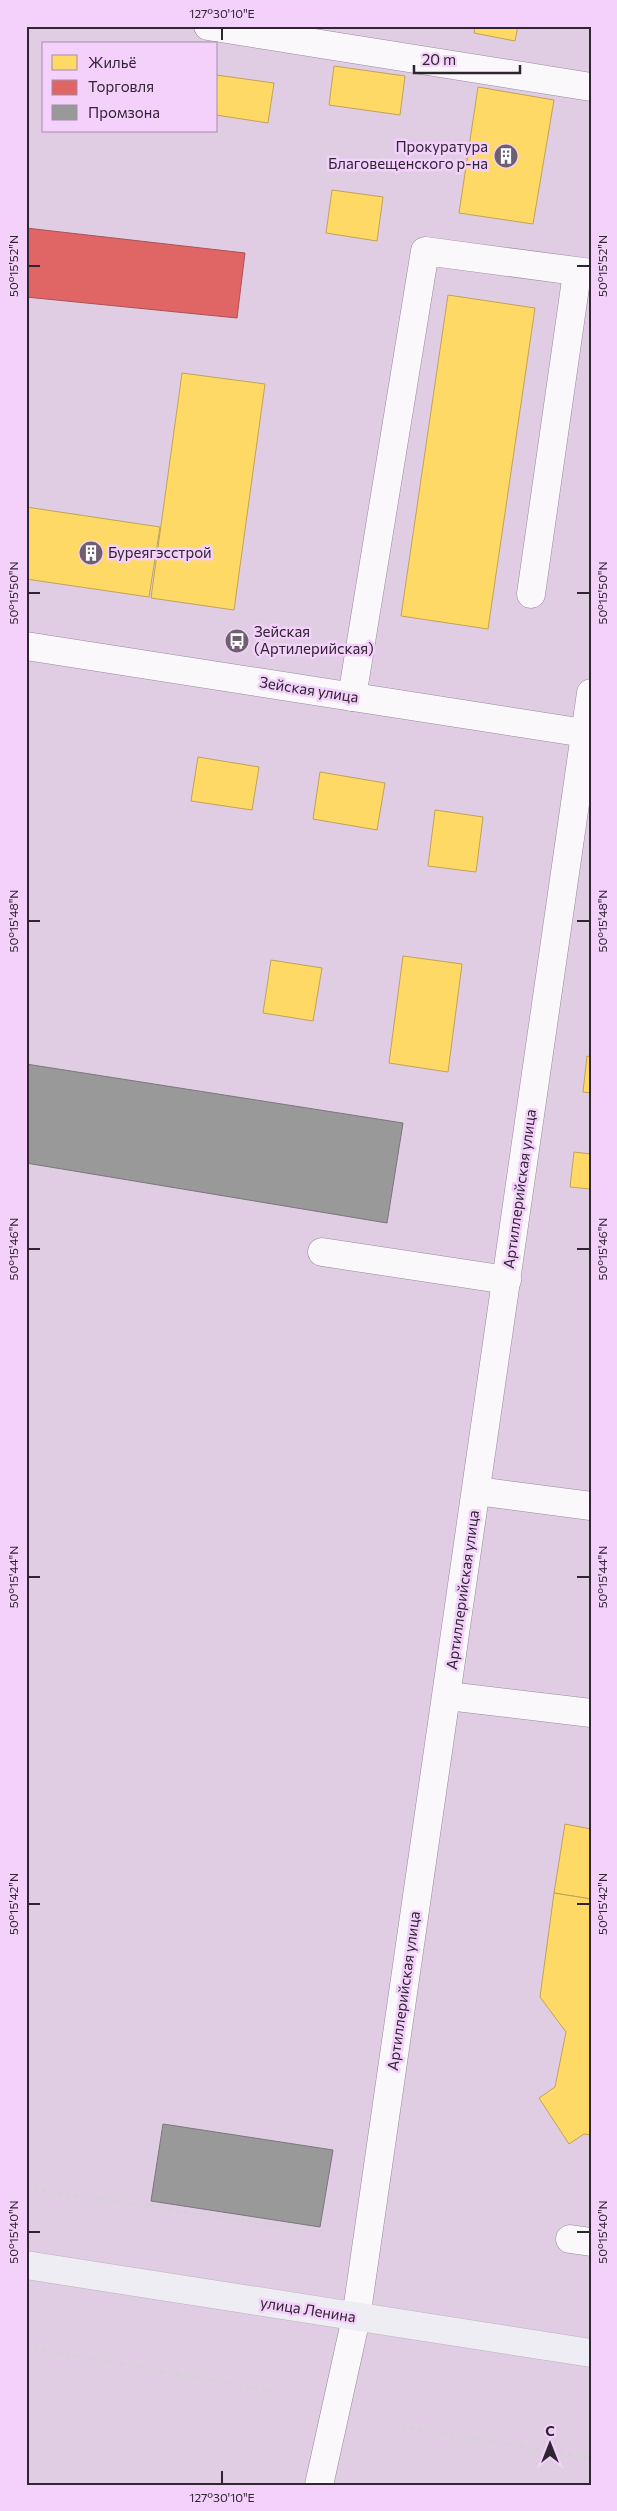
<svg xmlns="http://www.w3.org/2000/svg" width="617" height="2511" font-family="Commissioner,sans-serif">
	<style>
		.homes { fill: #ffd966; stroke: #c1a357 }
		.shops { fill: #e06666; stroke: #ab5257 }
		.industry { fill: #999; stroke: #7a767a }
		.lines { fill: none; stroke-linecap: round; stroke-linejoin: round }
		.minor-casing { stroke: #97899b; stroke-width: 29 }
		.major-casing { stroke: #bbb1bd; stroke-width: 29 }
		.path { stroke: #d6d0d7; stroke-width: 3; stroke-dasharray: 4 4; stroke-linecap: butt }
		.minor { stroke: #faf8fb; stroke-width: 28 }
		.major { stroke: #eeedf3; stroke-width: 28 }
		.ticks { fill: none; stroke: #302433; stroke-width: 2 }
		.labels { text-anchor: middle; stroke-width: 5; stroke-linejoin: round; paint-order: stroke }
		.poi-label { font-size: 15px; fill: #302433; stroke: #f3d1fb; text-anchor: start }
		.street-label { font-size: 15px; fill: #302433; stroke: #f3d1fb }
		.neatline { fill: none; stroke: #302433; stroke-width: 2 }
		.ticks-label { font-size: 12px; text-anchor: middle; fill: #302433 }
	</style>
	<rect width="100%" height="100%" fill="#e0cde4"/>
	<g class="homes">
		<polygon points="475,26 518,26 515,41 474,33"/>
		<polygon points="334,66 405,76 400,115 329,105"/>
		<polygon points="216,75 274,83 268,123 216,115"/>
		<polygon points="478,87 554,100 533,224 459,213"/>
		<polygon points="332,190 383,197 377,241 326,233"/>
		<polygon points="448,295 535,308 488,629 401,616"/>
		<polygon points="182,373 265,384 234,610 151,598"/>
		<polygon points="26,507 160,527 149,597 26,579"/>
		<polygon points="198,757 259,767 252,810 191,801"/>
		<polygon points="320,772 385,783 377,830 313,819"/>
		<polygon points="435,810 483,817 476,872 428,866"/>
		<polygon points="403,956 462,964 448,1072 389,1063"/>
		<polygon points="271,960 322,968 313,1021 263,1013"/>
		<polygon points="587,1056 591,1057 591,1093 583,1092"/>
		<polygon points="574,1152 591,1154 591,1189 570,1187"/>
		<polygon points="565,1824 591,1829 591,1899 554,1893"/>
		<polygon points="554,1893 591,1899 591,2135 584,2134 569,2144 539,2098 555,2087 566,2032 540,1997"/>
	</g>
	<polygon class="shops" points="26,228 245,253 237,318 26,297"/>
	<g class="industry">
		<polygon points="26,1064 403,1123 387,1223 26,1163"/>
		<polygon points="163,2124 333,2150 320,2227 151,2201"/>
	</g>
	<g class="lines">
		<defs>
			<g id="minor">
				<polyline points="208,26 591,87"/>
				<polyline points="531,594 577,273"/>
				<polyline points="26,646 591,734"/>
				<polyline points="352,697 425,251 591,273"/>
				<polyline points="322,1252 507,1280"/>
				<polyline points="477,1491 591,1506"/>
				<polyline points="448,1696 591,1713"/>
				<polyline points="570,2239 591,2242"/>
				<polyline points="319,2485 356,2318 591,693"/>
			</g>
			<polyline id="major" points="26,2265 591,2353"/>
		</defs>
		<use href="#minor" class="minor-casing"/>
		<use href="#major" class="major-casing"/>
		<g class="path">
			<polyline points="26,2188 302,2230"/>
			<polyline points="26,2347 276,2392"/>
			<polyline points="402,2427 591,2458"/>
		</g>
		<use href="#minor" class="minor"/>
		<use href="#major" class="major"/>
	</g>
	<path class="ticks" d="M222,28v12M28,266h12M577,266h13M28,593h12M577,593h13M28,921h12M577,921h13M28,1249h12M577,1249h13M28,1577h12M577,1577h13M28,1904h12M577,1904h13M28,2232h12M577,2232h13M222,2471v13"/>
	<defs>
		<symbol id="building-disc" viewBox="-11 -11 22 22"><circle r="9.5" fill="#6e5f71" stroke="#f3d1fb"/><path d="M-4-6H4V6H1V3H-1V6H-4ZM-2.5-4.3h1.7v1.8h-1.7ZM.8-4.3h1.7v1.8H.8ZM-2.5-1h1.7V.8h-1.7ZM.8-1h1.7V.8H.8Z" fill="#fff"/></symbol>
		<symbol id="bus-disc" viewBox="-11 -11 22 22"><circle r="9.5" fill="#6e5f71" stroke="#f3d1fb"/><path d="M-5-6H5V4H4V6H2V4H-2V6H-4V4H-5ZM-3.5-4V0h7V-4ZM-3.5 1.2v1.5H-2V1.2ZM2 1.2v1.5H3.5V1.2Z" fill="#fff"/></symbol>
	</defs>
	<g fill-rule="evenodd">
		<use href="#building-disc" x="492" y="142" width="28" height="28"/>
		<use href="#building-disc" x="77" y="539" width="28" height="28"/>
		<use href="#bus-disc" x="223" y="627" width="28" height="28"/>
	</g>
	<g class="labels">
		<g class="poi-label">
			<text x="488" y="152" text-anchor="end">Прокуратура<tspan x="488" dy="17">Благовещенского р-на</tspan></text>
			<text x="108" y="558">Буреягэсстрой</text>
			<text x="254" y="637">Зейская<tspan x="254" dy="17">(Артилерийская)</tspan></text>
		</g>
		<g class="street-label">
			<text transform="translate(309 690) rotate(9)" y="5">Зейская улица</text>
			<text transform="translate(520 1189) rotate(-82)" y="5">Артиллерийская улица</text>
			<text transform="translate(463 1590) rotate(-82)" y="5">Артиллерийская улица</text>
			<text transform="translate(404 1991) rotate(-82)" y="5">Артиллерийская улица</text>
			<text transform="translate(308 2310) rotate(9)" y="5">улица Ленина</text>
		</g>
	</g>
	<rect width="617" height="2511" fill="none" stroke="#f3d1fb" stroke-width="55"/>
	<rect x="42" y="42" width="175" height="90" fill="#f3d1fb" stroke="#a58cab"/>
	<rect x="52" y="55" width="25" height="15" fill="#ffd966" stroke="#a58cab"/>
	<text x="88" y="68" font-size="15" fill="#302433">Жильё</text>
	<rect x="52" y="80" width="25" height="15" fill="#e06666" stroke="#a58cab"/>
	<text x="88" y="92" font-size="15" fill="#302433">Торговля</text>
	<rect x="52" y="105" width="25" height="15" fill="#999999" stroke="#a58cab"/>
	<text x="88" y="118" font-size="15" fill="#302433">Промзона</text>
	<g transform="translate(550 2444)" stroke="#f3d1fb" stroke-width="4" paint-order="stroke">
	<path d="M0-4L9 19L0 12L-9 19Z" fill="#302433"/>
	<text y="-8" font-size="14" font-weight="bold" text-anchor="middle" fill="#302433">С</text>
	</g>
	<path d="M414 65v8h106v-8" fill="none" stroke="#302433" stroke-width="2.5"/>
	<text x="422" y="65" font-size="15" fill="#302433" stroke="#f3d1fb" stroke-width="4" paint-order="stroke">20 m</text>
	<rect x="28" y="28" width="562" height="2456" class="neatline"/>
	<g class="ticks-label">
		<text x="222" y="18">127°30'10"E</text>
		<text transform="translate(14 266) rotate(-90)" y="4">50°15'52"N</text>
		<text transform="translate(603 266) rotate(-90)" y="4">50°15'52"N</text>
		<text transform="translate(14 593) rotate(-90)" y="4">50°15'50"N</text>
		<text transform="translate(603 593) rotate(-90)" y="4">50°15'50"N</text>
		<text transform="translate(14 921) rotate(-90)" y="4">50°15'48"N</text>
		<text transform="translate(603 921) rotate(-90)" y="4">50°15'48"N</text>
		<text transform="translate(14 1249) rotate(-90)" y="4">50°15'46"N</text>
		<text transform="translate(603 1249) rotate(-90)" y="4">50°15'46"N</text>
		<text transform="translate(14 1577) rotate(-90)" y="4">50°15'44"N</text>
		<text transform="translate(603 1577) rotate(-90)" y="4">50°15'44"N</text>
		<text transform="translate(14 1904) rotate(-90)" y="4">50°15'42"N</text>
		<text transform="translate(603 1904) rotate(-90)" y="4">50°15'42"N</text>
		<text transform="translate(14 2232) rotate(-90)" y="4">50°15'40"N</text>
		<text transform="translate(603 2232) rotate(-90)" y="4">50°15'40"N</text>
		<text x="222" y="2502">127°30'10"E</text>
	</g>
</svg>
